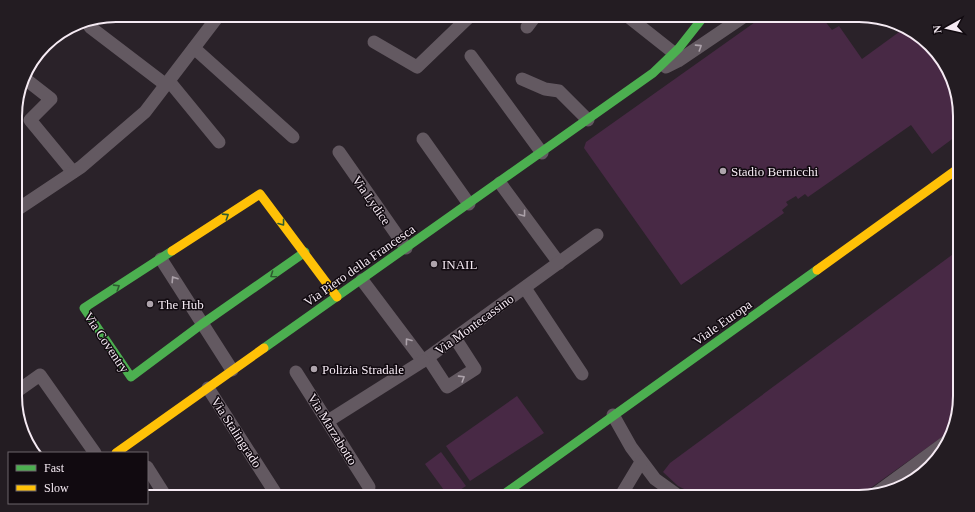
<svg xmlns="http://www.w3.org/2000/svg" width="975" height="512" font-family="'Times New Roman',serif">
	<style>
		.green { fill: #482945 }
		.lines { fill: none; stroke-linecap: round; stroke-linejoin: round }
		.street { stroke: #635961; stroke-width: 13 }
		.fast { stroke: #4caf50; stroke-width: 9 }
		.slow { stroke: #ffc107; stroke-width: 9 }
		.oneway { stroke: #aca2aa }
		.oneway2 { stroke: #2e5c30 }
		.poi-dot { fill: #aea4ac; stroke: #110a10; stroke-width: 1.5 }
		.labels { text-anchor: middle; stroke-width: 3; stroke-linejoin: round; paint-order: stroke }
		.poi-label { font-size: 13px; fill: #f5eaf3; stroke: #110a10; text-anchor: start }
		.street-label { font-size: 13px; fill: #f5eaf3; stroke: #110a10 }
		.rim { fill: none; stroke: #f5eaf3; stroke-width: 2 }
	</style>
	<rect width="100%" height="100%" fill="#2a2229"/>
	<g class="green">
		<polygon points="765,15 820,15 832,30 839,26 862,59 906,27 943,60 959,103 959,134 932,154 911,125 808,197 805,194 798,199 796,196 786,202 788,205 782,210 784,213 681,285 584,148 586,142"/>
		<polygon points="960,249 960,397 952,430 858,497 700,497 678,486 663,472 670,463"/>
		<polygon points="517,396 544,433 470,481 446,446"/>
		<polygon points="441,452 466,486 449,497 425,464"/>
	</g>
	<g class="lines">
		<g class="street">
			<polyline points="626,15 674,53"/>
			<polyline points="90,27 166,85"/>
			<polyline points="527,27 536,15"/>
			<polyline points="374,42 417,67 471,15"/>
			<polyline points="194,48 293,137"/>
			<polyline points="471,56 542,153"/>
			<polyline points="666,67 678,61 746,15"/>
			<polyline points="24,78 51,99 30,120 73,172"/>
			<polyline points="522,79 545,89 559,91 588,120"/>
			<polyline points="169,81 219,142"/>
			<polyline points="423,139 469,204"/>
			<polyline points="339,152 406,248"/>
			<polyline points="500,183 559,263"/>
			<polyline points="15,211 81,167 145,112 219,15"/>
			<polyline points="161,259 232,370"/>
			<polyline points="362,280 423,361 597,235"/>
			<polyline points="525,288 582,374"/>
			<polyline points="428,358 447,387 475,369 455,338"/>
			<polyline points="296,372 369,487"/>
			<polyline points="208,388 278,497"/>
			<polyline points="16,392 40,375 95,453"/>
			<polyline points="613,415 631,447 655,479 680,497"/>
			<polyline points="328,421 423,361"/>
			<polyline points="147,467 166,497"/>
			<polyline points="875,494 950,439"/>
			<polyline points="620,497 641,462"/>
		</g>
		<g class="fast">
			<polyline points="172,251 84,308 131,377 202,324 305,252"/>
			<polyline points="264,348 653,73 679,48 705,15"/>
			<polyline points="500,497 817,270"/>
		</g>
		<g class="slow">
			<polyline points="172,251 260,194 337,297"/>
			<polyline points="817,270 959,168"/>
			<polyline points="116,453 264,348"/>
		</g>
	</g>
	<defs><path id="oneway-chevron" d="M-2-3.5L2.5 0L-2 3.5" fill="none" stroke-width="1.6" stroke-linecap="round" stroke-linejoin="round"/></defs>
	<g class="oneway">
		<use href="#oneway-chevron" transform="translate(699 47) rotate(-33)"/>
		<use href="#oneway-chevron" transform="translate(523 214) rotate(53)"/>
		<use href="#oneway-chevron" transform="translate(174 279) rotate(-123)"/>
		<use href="#oneway-chevron" transform="translate(408 341) rotate(-127)"/>
		<use href="#oneway-chevron" transform="translate(462 378) rotate(-32)"/>
	</g>
	<g class="oneway2">
		<use href="#oneway-chevron" transform="translate(226 216) rotate(-33)"/>
		<use href="#oneway-chevron" transform="translate(282 223) rotate(53)"/>
		<use href="#oneway-chevron" transform="translate(273 275) rotate(145)"/>
		<use href="#oneway-chevron" transform="translate(117 287) rotate(-32)"/>
	</g>
	<g class="poi-dot">
		<circle cx="723" cy="171" r="4"/>
		<circle cx="434" cy="264" r="4"/>
		<circle cx="150" cy="304" r="4"/>
		<circle cx="314" cy="369" r="4"/>
	</g>
	<g class="labels">
		<g class="poi-label">
			<text x="731" y="176">Stadio Bernicchi</text>
			<text x="442" y="269">INAIL</text>
			<text x="158" y="309">The Hub</text>
			<text x="322" y="374">Polizia Stradale</text>
		</g>
		<g class="street-label">
			<text transform="translate(372 200) rotate(55)" y="5">Via Lydice</text>
			<text transform="translate(359 265) rotate(-35)" y="5">Via Piero della Francesca</text>
			<text transform="translate(722 322) rotate(-35)" y="5">Viale Europa</text>
			<text transform="translate(474 324) rotate(-36)" y="5">Via Montecassino</text>
			<text transform="translate(107 342) rotate(56)" y="5">Via Coventry</text>
			<text transform="translate(333 429) rotate(58)" y="5">Via Marzabotto</text>
			<text transform="translate(237 432) rotate(57)" y="5">Via Stalingrado</text>
		</g>
	</g>
	<path d="M0 0H975V512H0ZM116 22H859A94 94 0 0 1 953 116V396A94 94 0 0 1 859 490H116A94 94 0 0 1 22 396V116A94 94 0 0 1 116 22Z" fill="#231c22" fill-rule="evenodd"/>
	<path class="rim" d="M116 22H859A94 94 0 0 1 953 116V396A94 94 0 0 1 859 490H116A94 94 0 0 1 22 396V116A94 94 0 0 1 116 22Z"/>
	<rect x="8" y="452" width="140" height="52" fill="#110a10" stroke="#6c646b"/>
	<rect x="16" y="465" width="20" height="6" fill="#4caf50" stroke="#6c646b"/>
	<text x="44" y="472" font-size="12" fill="#f5eaf3">Fast</text>
	<rect x="16" y="485" width="20" height="6" fill="#ffc107" stroke="#6c646b"/>
	<text x="44" y="492" font-size="12" fill="#f5eaf3">Slow</text>
	<g transform="translate(947 28) rotate(262)" stroke="#110a10" stroke-width="3" paint-order="stroke">
	<path d="M0-3L7 15L0 10L-7 15Z" fill="#f5eaf3"/>
	<text y="-6" font-size="11" font-weight="bold" text-anchor="middle" fill="#f5eaf3">N</text>
	</g>
</svg>
